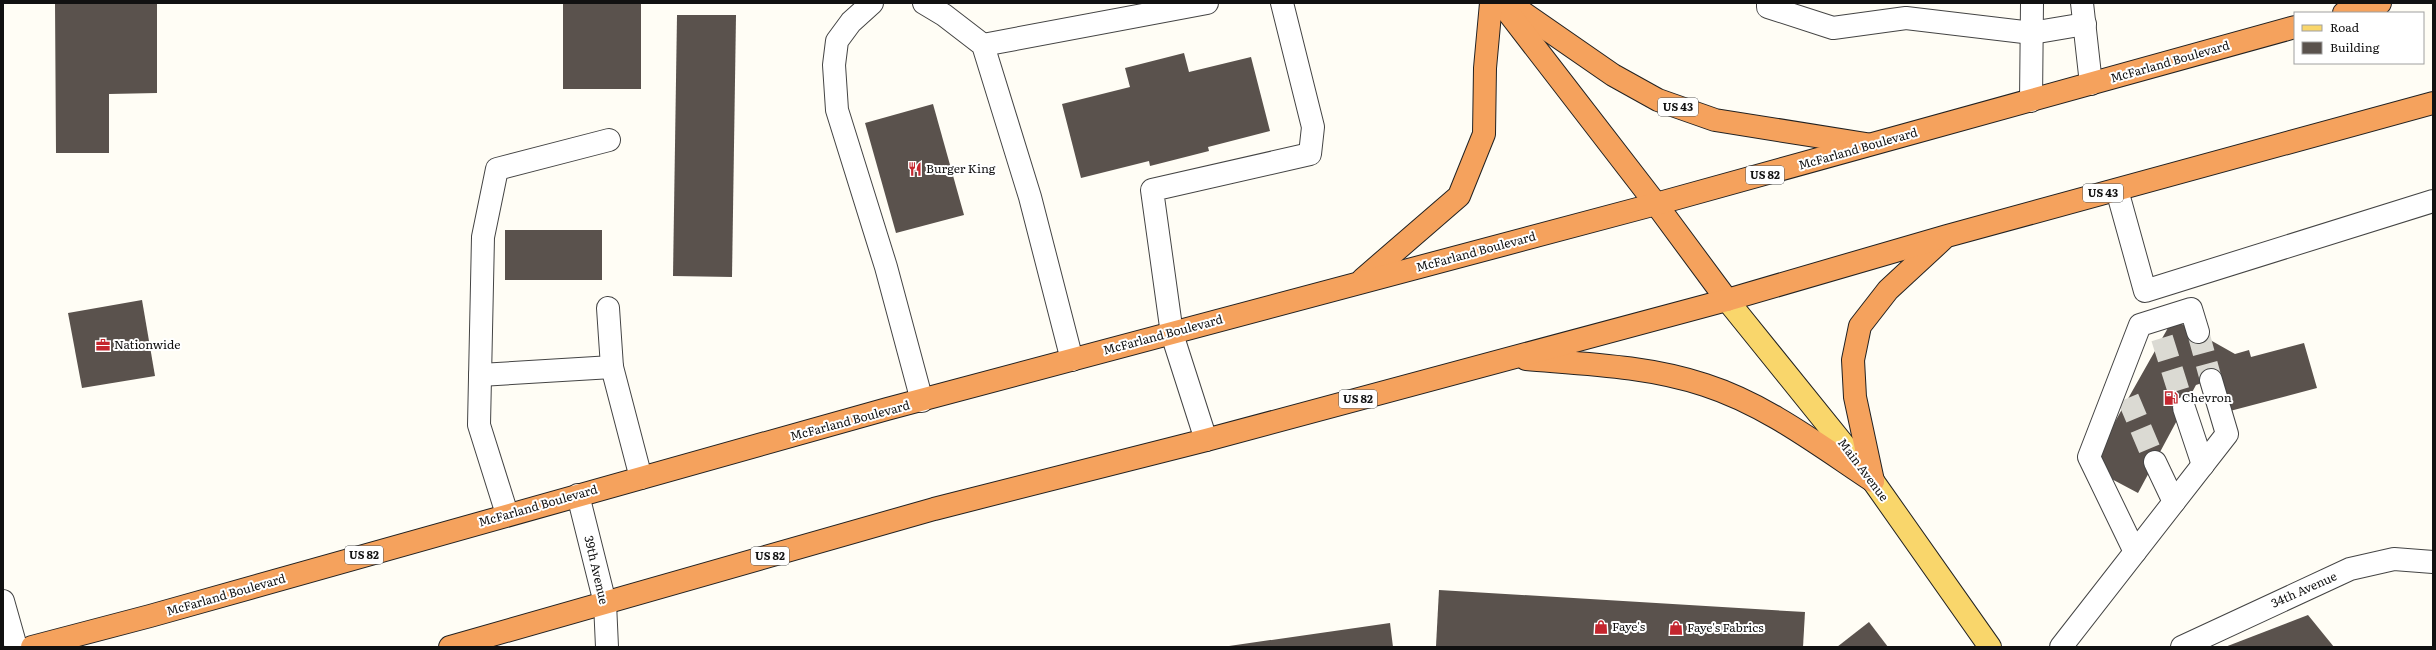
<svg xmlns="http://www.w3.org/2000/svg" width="2436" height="650" font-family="Literata,serif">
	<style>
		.building { fill: #5a524d }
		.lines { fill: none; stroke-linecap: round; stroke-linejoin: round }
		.minor-tunnel { stroke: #dbdad3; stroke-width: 22; stroke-dasharray: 22 11; stroke-linecap: butt }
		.minor-casing { stroke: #444; stroke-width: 24 }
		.major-casing { stroke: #222; stroke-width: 24 }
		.highway-casing { stroke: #222; stroke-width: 24 }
		.minor { stroke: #fff; stroke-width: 22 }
		.major { stroke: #f9d66b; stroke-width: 22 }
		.highway { stroke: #f5a25d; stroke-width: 22 }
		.labels { text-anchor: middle; stroke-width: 4; stroke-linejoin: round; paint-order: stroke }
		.shield { fill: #fff; stroke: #585858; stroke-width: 1 }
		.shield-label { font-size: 11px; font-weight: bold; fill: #111 }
		.street-label { font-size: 12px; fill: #111; stroke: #fff }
		.poi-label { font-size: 12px; fill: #111; stroke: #fff; text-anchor: start }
	</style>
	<rect width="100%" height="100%" fill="#fffdf5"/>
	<g class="building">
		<polygon points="55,3 157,3 157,93 109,94 109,153 56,153"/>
		<rect x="563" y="3" width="78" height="86"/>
		<polygon points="677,15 736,15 732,277 673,276"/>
		<polygon points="1184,53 1189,72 1251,57 1270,131 1208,147 1209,151 1150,166 1149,161 1081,178 1062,104 1130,87 1125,68"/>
		<polygon points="933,104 964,215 896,233 865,123"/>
		<rect x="505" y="230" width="97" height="50"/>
		<polygon points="142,300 155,376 82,388 68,313"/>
		<polygon points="2173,319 2235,354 2249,350 2251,357 2304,343 2317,388 2230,411 2211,380 2196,385 2138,493 2106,476 2099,450"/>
		<polygon points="1439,590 1805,612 1803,647 1436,646"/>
		<polygon points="2308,615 2334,647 2225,647"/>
		<polygon points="1869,622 1888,647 1837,647"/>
		<polygon points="1390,623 1393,647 1229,647 1229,646"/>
	</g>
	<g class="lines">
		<g class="minor-tunnel">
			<polyline points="2198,332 2211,380"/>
			<polyline points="2162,338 2184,408"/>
			<polyline points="2128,398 2155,462"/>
		</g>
		<defs>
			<g id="minor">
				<polyline points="872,3 851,22 837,41 834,65 837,110 886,267 922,401"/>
				<polyline points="924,3 944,15 983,45 1030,197 1072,360"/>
				<polyline points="1768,3 1768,7 1833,28 1906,18 2032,33 2085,24"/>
				<polyline points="2082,3 2091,84"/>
				<polyline points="983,45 1207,3"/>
				<polyline points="2031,101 2032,3"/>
				<polyline points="2117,190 2145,291 2433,201"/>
				<polyline points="612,367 641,478"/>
				<polyline points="480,375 612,367 608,308"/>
				<polyline points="2184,408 2203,465"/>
				<polyline points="1206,440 1172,334 1152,190 1310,154 1313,127 1282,3"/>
				<polyline points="2155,462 2174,502"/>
				<polyline points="578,495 605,603 607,647"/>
				<polyline points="507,514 479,425 483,237 497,169 609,140"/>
				<polyline points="2135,552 2089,457 2140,325 2191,309 2198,332"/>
				<polyline points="3,601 16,647"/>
				<polyline points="2061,647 2227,434 2211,380"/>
				<polyline points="2182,647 2350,569 2394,559 2433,562"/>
			</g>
			<polyline id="major" points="1727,300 1873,481 1990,647"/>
			<g id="highway">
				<polyline points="1509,3 1613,75 1658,100 1715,120 1866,144"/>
				<polyline points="1504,7 1656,204 1727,300"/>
				<polyline points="2344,13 2380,3"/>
				<polyline points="1363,279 1459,196 1484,134 1485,68 1491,3"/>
				<path d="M1526,359c60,5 122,7 179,26 62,20 115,61 168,96"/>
				<polyline points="1873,481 1855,397 1853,360 1860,326 1888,290 1942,240"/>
				<polyline points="32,647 150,616 887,409 1656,204 2295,27"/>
				<polyline points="450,647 934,509 1206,440 1727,300 1947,236 2433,103"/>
			</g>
		</defs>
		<use href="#minor" class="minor-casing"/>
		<use href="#major" class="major-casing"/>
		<use href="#highway" class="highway-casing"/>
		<use href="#minor" class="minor"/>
		<use href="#major" class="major"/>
		<use href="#highway" class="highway"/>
	</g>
	<defs>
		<symbol id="restaurant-bare" viewBox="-9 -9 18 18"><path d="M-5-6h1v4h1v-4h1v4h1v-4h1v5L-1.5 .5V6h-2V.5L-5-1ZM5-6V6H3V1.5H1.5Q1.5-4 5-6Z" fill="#c4262e" stroke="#fff" stroke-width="2.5" paint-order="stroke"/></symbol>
		<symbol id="office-bare" viewBox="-9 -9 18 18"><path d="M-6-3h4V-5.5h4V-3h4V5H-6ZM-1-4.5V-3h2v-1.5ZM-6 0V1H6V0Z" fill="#c4262e" stroke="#fff" stroke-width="2.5" paint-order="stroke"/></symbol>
		<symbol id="fuel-bare" viewBox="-9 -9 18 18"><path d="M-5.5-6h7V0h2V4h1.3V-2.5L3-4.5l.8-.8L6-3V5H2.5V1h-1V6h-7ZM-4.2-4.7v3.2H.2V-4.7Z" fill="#c4262e" stroke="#fff" stroke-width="2.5" paint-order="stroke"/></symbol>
		<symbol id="shop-bare" viewBox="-9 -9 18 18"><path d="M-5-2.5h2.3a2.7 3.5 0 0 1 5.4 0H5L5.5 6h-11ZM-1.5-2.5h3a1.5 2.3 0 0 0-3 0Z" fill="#c4262e" stroke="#fff" stroke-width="2.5" paint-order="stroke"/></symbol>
	</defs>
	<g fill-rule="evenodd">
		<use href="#restaurant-bare" x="905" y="159" width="20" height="20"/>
		<use href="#office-bare" x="93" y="335" width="20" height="20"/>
		<use href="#fuel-bare" x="2161" y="388" width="20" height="20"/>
		<use href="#shop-bare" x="1591" y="617" width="20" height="20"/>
		<use href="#shop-bare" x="1666" y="618" width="20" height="20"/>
	</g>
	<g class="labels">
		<g class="shield">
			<rect x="1658" y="98" width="40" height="18" rx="3"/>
			<rect x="1746" y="166" width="38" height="18" rx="3"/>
			<rect x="2083" y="184" width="40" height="18" rx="3"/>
			<rect x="1339" y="390" width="38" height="18" rx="3"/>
			<rect x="345" y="546" width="38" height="18" rx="3"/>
			<rect x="751" y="547" width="38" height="18" rx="3"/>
		</g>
		<g class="shield-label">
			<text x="1678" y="111">US 43</text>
			<text x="1765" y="179">US 82</text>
			<text x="2103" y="197">US 43</text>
			<text x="1358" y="403">US 82</text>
			<text x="364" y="559">US 82</text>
			<text x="770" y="560">US 82</text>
		</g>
		<g class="street-label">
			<text transform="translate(2170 62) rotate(-16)" y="4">McFarland Boulevard</text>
			<text transform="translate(1858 149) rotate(-16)" y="4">McFarland Boulevard</text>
			<text transform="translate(1476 252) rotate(-15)" y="4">McFarland Boulevard</text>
			<text transform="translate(1163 335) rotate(-15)" y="4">McFarland Boulevard</text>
			<text transform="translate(850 421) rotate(-15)" y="4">McFarland Boulevard</text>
			<text transform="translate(1863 470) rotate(53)" y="4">Main Avenue</text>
			<text transform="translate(538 506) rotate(-16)" y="4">McFarland Boulevard</text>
			<text transform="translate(596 570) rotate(77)" y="4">39th Avenue</text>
			<text transform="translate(2304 590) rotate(-24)" y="4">34th Avenue</text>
			<text transform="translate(226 595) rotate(-16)" y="4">McFarland Boulevard</text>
		</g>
		<g class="poi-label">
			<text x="926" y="173">Burger King</text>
			<text x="114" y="349">Nationwide</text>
			<text x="2182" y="402">Chevron</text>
			<text x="1612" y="631">Faye's</text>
			<text x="1687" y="632">Faye's Fabrics</text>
		</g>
	</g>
	<rect width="2436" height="650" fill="none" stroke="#111111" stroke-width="8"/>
	<rect x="2294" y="12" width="130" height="52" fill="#ffffff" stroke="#a0a0a0"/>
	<rect x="2302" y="25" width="20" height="6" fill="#f9d66b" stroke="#a0a0a0"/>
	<text x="2330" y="32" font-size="12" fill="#111111">Road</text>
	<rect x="2302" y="42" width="20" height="12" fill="#5a524d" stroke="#a0a0a0"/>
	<text x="2330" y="52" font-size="12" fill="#111111">Building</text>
</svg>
